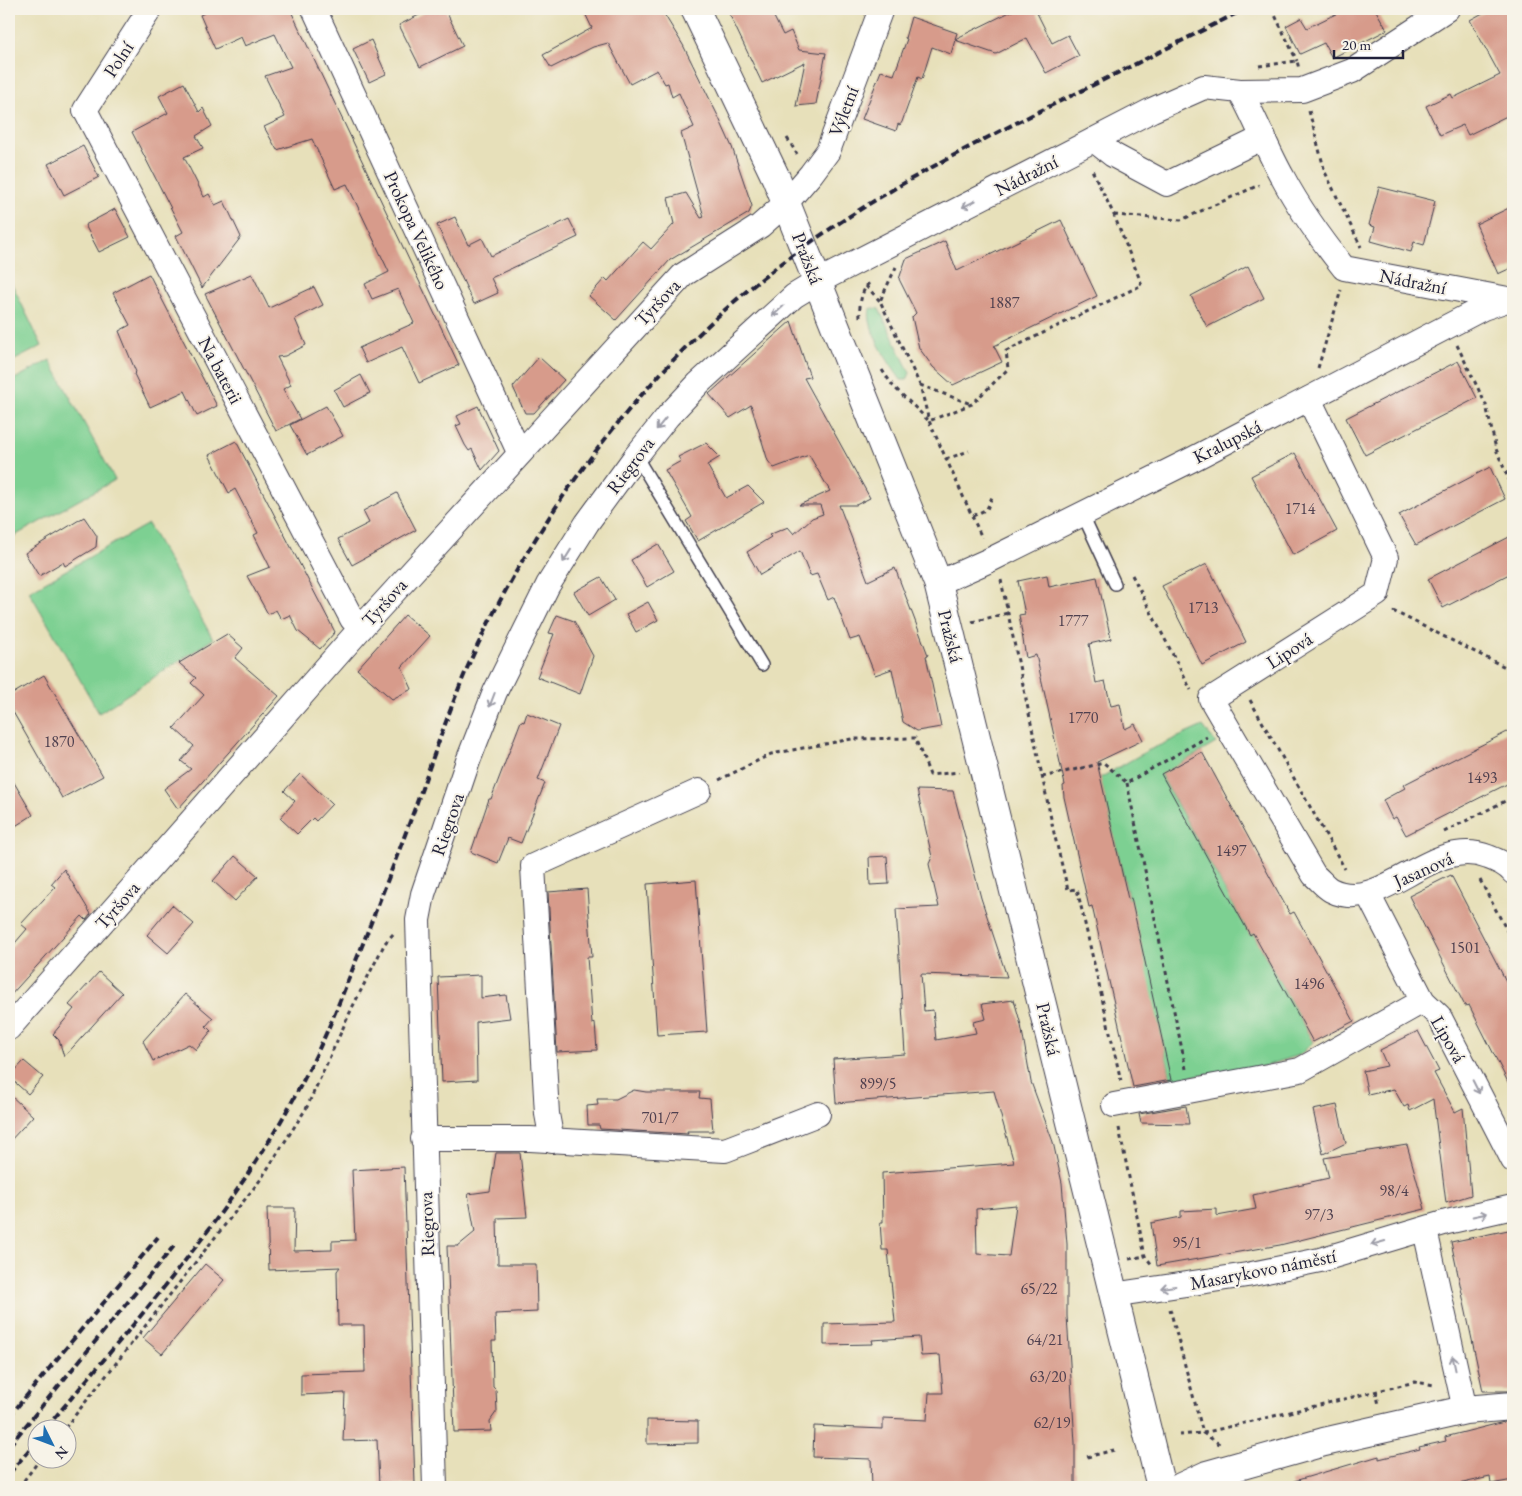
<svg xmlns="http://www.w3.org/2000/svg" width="1522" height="1496" font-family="'EB Garamond',serif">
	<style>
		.green { fill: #7dd092; stroke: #507966 }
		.building { fill: #d79b8b; fill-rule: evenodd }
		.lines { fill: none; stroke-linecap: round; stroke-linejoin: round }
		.service-casing { stroke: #403e4e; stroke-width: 14 }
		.minor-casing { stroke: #403e4e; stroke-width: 26 }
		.secondary-casing { stroke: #403e4e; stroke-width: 30 }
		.path { stroke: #403e4e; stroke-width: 3; stroke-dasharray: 4 4; stroke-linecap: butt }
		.service { stroke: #fff; stroke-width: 11 }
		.minor { stroke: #fff; stroke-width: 24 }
		.secondary { stroke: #fff; stroke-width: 28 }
		.rail { stroke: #22223b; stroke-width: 4; stroke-dasharray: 8 4; stroke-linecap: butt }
		.oneway { stroke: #9c9ca7 }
		.labels { text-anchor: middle; stroke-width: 4; stroke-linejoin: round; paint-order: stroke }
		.number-label { font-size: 16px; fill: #4f404f }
		.street-label { font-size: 19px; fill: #22223b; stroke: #f7f3e8 }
	</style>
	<rect width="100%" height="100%" fill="#f7f3e8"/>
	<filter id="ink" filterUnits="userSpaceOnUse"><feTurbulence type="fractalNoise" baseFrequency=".02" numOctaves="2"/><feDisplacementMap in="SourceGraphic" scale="10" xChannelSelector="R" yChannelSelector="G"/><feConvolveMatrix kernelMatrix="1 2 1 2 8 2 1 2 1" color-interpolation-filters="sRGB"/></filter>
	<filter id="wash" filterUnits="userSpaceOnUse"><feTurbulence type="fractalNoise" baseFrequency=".0096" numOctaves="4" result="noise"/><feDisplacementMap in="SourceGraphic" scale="20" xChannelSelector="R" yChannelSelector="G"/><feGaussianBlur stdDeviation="1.12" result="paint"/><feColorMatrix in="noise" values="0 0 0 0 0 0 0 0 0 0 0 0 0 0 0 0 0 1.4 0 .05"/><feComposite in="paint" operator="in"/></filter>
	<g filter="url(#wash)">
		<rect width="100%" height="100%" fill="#e7e0ba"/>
		<g class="green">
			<polygon points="9,278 42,346 9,363"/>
			<path d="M874,308l5,1 31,64 -3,7h-6c-11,-15 -36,-52 -31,-71z"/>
			<polygon points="50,360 115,480 9,539 9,382"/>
			<polygon points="148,524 213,639 99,713 29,591"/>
			<polygon points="1203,726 1216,743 1161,775 1250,935 1253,933 1313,1042 1300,1055 1265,1066 1171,1079 1100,778 1147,751"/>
		</g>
		<g id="blocks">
			<g class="building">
				<polygon points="213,9 290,9 459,365 419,383 402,347 366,363 359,348 414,323 398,289 372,299 365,284 389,272 347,184 335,189 312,139 277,150 264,127 285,117 265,76 291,67 275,34 245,46 241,37 215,49 200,15"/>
				<polygon points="431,9 445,9 463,46 420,67 399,25"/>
				<polygon points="583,9 661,9 683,45 718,116 732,147 752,206 749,213 670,260 616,320 589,296 605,278 608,281 643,242 651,249 674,224 668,198 686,193 701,218 704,217 681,133 694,127 679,93 672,97 668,83 665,84 657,70 630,84 608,43 593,47 551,68 543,55 592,28"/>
				<polygon points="727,9 770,9 783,35 791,31 799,50 826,53 816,104 796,106 805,62 762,83"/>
				<polygon points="1016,9 1035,9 1052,43 1068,35 1079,56 1046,73 1027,38 996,54 955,40 951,54 932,47 922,79 918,77 902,122 900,125 898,124 896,131 862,119 881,71 894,75 907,39 905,38 911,17 957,33 955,39"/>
				<polygon points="1346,9 1375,9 1387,30 1332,58 1324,43 1300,54 1286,26 1301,18 1307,28"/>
				<polygon points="1490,9 1513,9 1513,113 1468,135 1463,125 1440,135 1426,106 1451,94 1453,98 1500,75 1470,20"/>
				<polygon points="371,40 386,74 369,82 353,49"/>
				<polygon points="184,83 199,112 203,108 212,126 196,136 203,148 184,157 204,197 209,194 215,205 224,201 241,237 202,288 176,236 183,232 132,132 168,113 159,96"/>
				<polygon points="83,146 99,177 64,195 48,164"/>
				<polygon points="1379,187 1435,201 1424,245 1414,242 1411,252 1371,241 1375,227 1369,225"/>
				<polygon points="1513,206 1513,267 1498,274 1476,224"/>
				<polygon points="115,209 130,237 99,252 85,225"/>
				<polygon points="455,217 468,245 482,238 491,256 569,219 578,237 491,278 498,293 474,304 437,225"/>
				<polygon points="1061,220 1097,296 994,346 1002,362 953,385 933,367 919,348 912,317 916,313 899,279 906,259 945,241 957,271"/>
				<polygon points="1248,266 1264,298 1207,327 1191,296"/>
				<polygon points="149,274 217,406 197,416 185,391 150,407 134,374 136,372 119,331 130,325 113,293"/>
				<polygon points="252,274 269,308 314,287 323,305 295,319 306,345 285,356 277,357 291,385 283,389 300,419 276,431 205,294"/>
				<polygon points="791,321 810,377 804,378 870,498 856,505 839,505 868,581 895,568 928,655 926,656 941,727 917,731 903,722 892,669 875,675 860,637 850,640 834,597 828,600 817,574 810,576 800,551 760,575 747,552 771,537 769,535 788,527 794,534 812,518 823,514 820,505 799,505 830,491 809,455 774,468 768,461 751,405 730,418 709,394"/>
				<polygon points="539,357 564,380 534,413 525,413 513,387"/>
				<polygon points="1458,361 1477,398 1365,455 1346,418"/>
				<polygon points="361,375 370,393 343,407 334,390"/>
				<polygon points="326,406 343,436 307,455 290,425"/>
				<polygon points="478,406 499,451 482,470 472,449 469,451 465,445 456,426 461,424 457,416"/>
				<polygon points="236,441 335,632 320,649 298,631 290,615 281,619 276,610 268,614 247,576 270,567 254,535 258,533 235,489 229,493 209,455"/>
				<polygon points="706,443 720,457 707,465 726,498 748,486 764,502 698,541 686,521 692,517 665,470 681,461 678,457"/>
				<polygon points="1295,453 1337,531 1293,555 1251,476"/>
				<polygon points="1490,467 1505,499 1416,545 1399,515"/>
				<polygon points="397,493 416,530 352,565 338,539 369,523 363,511"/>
				<polygon points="84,517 97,536 96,547 65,566 63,562 39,576 25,553"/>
				<polygon points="1513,535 1513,572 1443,608 1428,579"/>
				<polygon points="658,544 674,571 647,587 631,560"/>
				<polygon points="1207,564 1246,642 1202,665 1162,586"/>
				<polygon points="1047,575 1049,587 1097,577 1111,639 1089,644 1096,683 1105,681 1111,706 1120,704 1125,729 1135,724 1143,740 1097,762 1128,899 1131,898 1171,1080 1133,1087 1092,906 1089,907 1064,797 1063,786 1065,785 1036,655 1026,658 1019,615 1025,614 1018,581"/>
				<polygon points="601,577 615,600 588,616 574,592"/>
				<polygon points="648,602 658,620 636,632 626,614"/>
				<polygon points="405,615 430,636 402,667 412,689 392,699 357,669"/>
				<polygon points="557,615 574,621 593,656 580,694 537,677 554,634 549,633"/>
				<polygon points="227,634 243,648 235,658 279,696 178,809 164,789 191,769 181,761 194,746 174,728 204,695 191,683 196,678 179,663"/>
				<polygon points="44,675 103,776 62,798 9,705 9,696"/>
				<polygon points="527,713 559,726 538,780 545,783 521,843 508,838 498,863 471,852 489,799 491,799 521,721 524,722"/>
				<polygon points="1513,729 1513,781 1406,835 1396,817 1392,819 1383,800 1405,788 1403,785"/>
				<polygon points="1202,752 1290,914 1294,912 1354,1021 1313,1042 1253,933 1250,935 1161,774"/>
				<polygon points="9,774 33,815 9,830"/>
				<polygon points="300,774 332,804 316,821 313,818 297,834 280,818 295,801 284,791"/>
				<path d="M917,790l36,1 28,107 26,79 -86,-3 3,37 9,-1 3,30 40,-7 -3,-11 13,-3 -4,-15 32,-4 7,25 10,57 22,60 9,41 5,61v72l8,127v44h-203l-1,-28 -58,-2 1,-31 69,3v-11l44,2 2,-27h14l-3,-38 -19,1 -2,-19 -47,3 1,4 -49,1v-21l71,-2 -7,-72h-6l-2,-28h3l-1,-49 132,-10 -20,-72 -158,12 -3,-44 72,-5 -9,-145 43,-2 -10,-43 3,-7zM1016,1205l-7,51 -32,-2 -1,-45z"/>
				<polygon points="235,856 258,876 235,901 213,881"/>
				<polygon points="887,856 889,884 870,885 869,857"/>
				<polygon points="64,869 91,914 86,920 82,916 9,997 9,950 27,929 21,924 55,887 51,884"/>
				<polygon points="1451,875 1508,985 1513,983 1513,1092 1469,1005 1465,1006 1409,896"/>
				<polygon points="696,880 707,1032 657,1035 647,884"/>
				<polygon points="587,889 592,957 587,957 592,1024 595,1023 597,1050 557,1052 548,892"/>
				<polygon points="172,905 194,924 168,953 147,935"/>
				<polygon points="99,972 122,993 64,1057 59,1040 53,1034 74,1009 69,1005"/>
				<polygon points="481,975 481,998 506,995 510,1018 476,1022 477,1080 442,1082 438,977"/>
				<polygon points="185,994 213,1018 206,1026 211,1031 196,1050 189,1044 153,1061 143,1041"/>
				<polygon points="1418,1031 1439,1071 1434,1073 1455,1112 1463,1108 1471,1195 1446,1203 1433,1099 1410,1111 1408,1105 1404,1107 1394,1089 1368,1095 1363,1071 1387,1066 1380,1050"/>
				<polygon points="24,1061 43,1077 28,1094 9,1077"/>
				<polygon points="634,1090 646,1092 700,1092 699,1098 710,1099 713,1131 687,1131 688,1134 600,1129 599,1125 588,1125 587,1106 598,1105 597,1099 616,1099"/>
				<polygon points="9,1094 33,1116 9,1142"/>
				<polygon points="1337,1105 1346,1143 1323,1154 1313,1110"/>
				<polygon points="1186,1106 1189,1124 1141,1123 1139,1114"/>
				<polygon points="1407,1145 1425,1209 1280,1245 1157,1266 1151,1223 1181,1217 1181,1211 1217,1209 1217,1216 1256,1209 1253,1195 1329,1178 1324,1158"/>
				<polygon points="496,1153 520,1153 527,1217 497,1218 498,1264 536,1264 537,1312 495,1314 496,1341 492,1341 493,1387 496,1390 497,1411 490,1421 491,1431 454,1432 447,1246 458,1246 475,1232 468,1194 490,1191"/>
				<polygon points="404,1167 415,1484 379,1485 377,1440 343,1441 345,1393 301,1395 301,1374 365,1372 364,1325 338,1325 337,1271 340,1267 269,1270 267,1208 295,1208 294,1251 332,1250 332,1241 355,1240 352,1170"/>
				<polygon points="1513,1229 1513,1391 1483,1391 1451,1242"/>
				<polygon points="205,1264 224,1280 162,1354 143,1338"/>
				<polygon points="647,1420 698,1421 698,1443 647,1444"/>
				<polygon points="1504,1422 1513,1422 1513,1480 1491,1484 1490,1477 1454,1485 1455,1487 1292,1487 1291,1482 1379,1456 1379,1459 1420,1449 1419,1447 1446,1441 1445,1437"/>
			</g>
		</g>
	</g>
	<g filter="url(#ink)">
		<use href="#blocks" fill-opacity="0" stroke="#403e4e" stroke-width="1"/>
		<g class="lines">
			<defs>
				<g id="service">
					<polyline points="636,456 762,665"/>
					<polyline points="1082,513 1115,584"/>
				</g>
				<g id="minor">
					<polyline points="150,9 85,110 352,619 361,628"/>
					<polyline points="314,9 519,452"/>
					<polyline points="1240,91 1302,90 1352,71 1447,9"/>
					<polyline points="1094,140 1113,155 1167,184 1264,137"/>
					<path d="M1309,399l77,159 -9,36 -166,105 103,176c5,4 11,12 17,15 51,26 100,-56 157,-33 10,4 18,7 25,15"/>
					<polyline points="938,583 992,559 1193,459 1483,308 1507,300"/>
					<polyline points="1368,894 1423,1001 1439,1016 1513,1160"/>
					<polyline points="9,1028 361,628 683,275 760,226 786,203 811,174 828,151 881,9"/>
					<polyline points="1114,1105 1300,1070 1423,1001"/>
					<polyline points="423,1139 530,1139 725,1150 818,1114"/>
					<polyline points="552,1141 547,1114 533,866 699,791"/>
					<polyline points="1425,1230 1465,1410"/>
					<polyline points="1112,1295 1247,1275 1320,1260 1447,1222 1513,1207"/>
					<path d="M435,1487l-17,-567 5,-26 45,-133 27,-69 53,-107 39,-62 49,-67 32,-40 31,-33 95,-87 23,-14 335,-172 52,-23 36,4c16,28 27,59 43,87 17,32 38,61 61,90l169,32"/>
				</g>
				<g id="secondary">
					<polyline points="695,9 776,178 938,583 1161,1487"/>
					<polyline points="1181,1487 1207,1475 1324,1442 1465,1410 1513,1406"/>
				</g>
			</defs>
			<use href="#service" class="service-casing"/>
			<use href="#minor" class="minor-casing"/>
			<use href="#secondary" class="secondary-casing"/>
			<g class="path">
				<polyline points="1272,9 1297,61"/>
				<polyline points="1259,66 1297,61 1299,69"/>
				<polyline points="1309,111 1325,172 1361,247"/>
				<polyline points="787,138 797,154"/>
				<polyline points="1114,215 1181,220 1259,185"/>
				<polyline points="896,267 880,301 920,385 929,421 982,538"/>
				<polyline points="866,286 880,301"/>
				<path d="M860,317c-1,-11 1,-26 9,-34"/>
				<polyline points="1457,345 1486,405 1496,449 1513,490"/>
				<polyline points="1318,368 1341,290"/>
				<polyline points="882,370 893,386 929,421 972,404 1008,369 1006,351 1142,285 1114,215 1091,168"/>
				<polyline points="920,385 971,404"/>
				<polyline points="946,459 969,451"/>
				<polyline points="973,516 987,509 992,497"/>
				<polyline points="1132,575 1191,690"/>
				<polyline points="1001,580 1054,833 1068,890 1077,889 1121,1081"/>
				<polyline points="1393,611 1513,671"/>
				<polyline points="972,622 1008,613"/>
				<polyline points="1250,700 1345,869"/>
				<polyline points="1042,777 1104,763 1127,783 1207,737"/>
				<polyline points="719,780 771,754 852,739 915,738 930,775 959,772"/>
				<polyline points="1127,783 1186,1069"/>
				<polyline points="1444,832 1513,797"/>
				<polyline points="1480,880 1513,942"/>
				<polyline points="1119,1128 1145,1256 1153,1266"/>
				<polyline points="1129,1259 1145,1256"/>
				<polyline points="1170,1309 1203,1433 1221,1445"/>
				<polyline points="1376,1391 1379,1405"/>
				<polyline points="65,1428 261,1179 307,1107 352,1008 385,943 395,932"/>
				<polyline points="1179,1435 1203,1433 1415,1382 1435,1385"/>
				<polyline points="1087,1457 1118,1449"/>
				<polyline points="19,1487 41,1458"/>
			</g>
			<use href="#service" class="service"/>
			<use href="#minor" class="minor"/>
			<use href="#secondary" class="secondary"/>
			<g class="rail">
				<polyline points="9,1417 158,1237"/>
				<path d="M46,1428c101,-120 203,-232 271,-375 17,-35 30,-71 45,-107 22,-57 45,-114 65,-172 13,-36 26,-73 41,-108 56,-124 134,-237 231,-332 110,-107 246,-177 382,-243 55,-27 110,-55 164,-82"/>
				<polyline points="9,1446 174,1246"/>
				<polyline points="9,1474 38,1439"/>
			</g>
		</g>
		<defs><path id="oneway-shaft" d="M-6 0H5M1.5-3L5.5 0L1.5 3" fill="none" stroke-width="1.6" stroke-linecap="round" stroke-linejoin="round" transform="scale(1.25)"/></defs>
		<g class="oneway">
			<use href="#oneway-shaft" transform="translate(969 204) rotate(153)"/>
			<use href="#oneway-shaft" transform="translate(778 311) rotate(138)"/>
			<use href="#oneway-shaft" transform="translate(661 424) rotate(129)"/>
			<use href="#oneway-shaft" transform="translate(567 556) rotate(122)"/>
			<use href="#oneway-shaft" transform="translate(492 700) rotate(111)"/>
			<use href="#oneway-shaft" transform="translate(1476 1087) rotate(63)"/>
			<use href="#oneway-shaft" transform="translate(1480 1215) rotate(-12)"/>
			<use href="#oneway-shaft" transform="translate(1378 1243) rotate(164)"/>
			<use href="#oneway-shaft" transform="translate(1168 1287) rotate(172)"/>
			<use href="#oneway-shaft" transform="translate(1454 1363) rotate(-102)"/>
		</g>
	</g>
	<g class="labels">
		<g class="number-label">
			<text x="1004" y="308">1887</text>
			<text x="1300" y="514">1714</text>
			<text x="1203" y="613">1713</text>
			<text x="1073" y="626">1777</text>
			<text x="1083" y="723">1770</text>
			<text x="59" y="747">1870</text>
			<text x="1482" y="783">1493</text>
			<text x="1231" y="856">1497</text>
			<text x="1465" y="953">1501</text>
			<text x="1309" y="989">1496</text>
			<text x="878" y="1089">899/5</text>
			<text x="660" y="1123">701/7</text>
			<text x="1394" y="1196">98/4</text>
			<text x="1319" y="1220">97/3</text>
			<text x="1187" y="1248">95/1</text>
			<text x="1039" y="1294">65/22</text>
			<text x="1045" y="1345">64/21</text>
			<text x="1048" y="1382">63/20</text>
			<text x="1052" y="1428">62/19</text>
		</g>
		<g class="street-label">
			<text transform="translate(118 59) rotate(-57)" y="7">Polní</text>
			<text transform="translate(843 111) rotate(-69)" y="7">Výletní</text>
			<text transform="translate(1026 175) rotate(-27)" y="7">Nádražní</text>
			<text transform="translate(417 230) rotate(65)" y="7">Prokopa Velikého</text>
			<text transform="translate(808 258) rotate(69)" y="7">Pražská</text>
			<text transform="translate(1413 281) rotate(11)" y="7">Nádražní</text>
			<text transform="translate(657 302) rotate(-47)" y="7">Tyršova</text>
			<text transform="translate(221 370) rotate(62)" y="7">Na baterii</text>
			<text transform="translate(1227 441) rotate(-27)" y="7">Kralupská</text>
			<text transform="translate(630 465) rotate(-53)" y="7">Riegrova</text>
			<text transform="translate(384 602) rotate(-48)" y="7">Tyršova</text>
			<text transform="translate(951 636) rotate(76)" y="7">Pražská</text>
			<text transform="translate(1289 650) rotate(-33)" y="7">Lipová</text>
			<text transform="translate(447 824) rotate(-71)" y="7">Riegrova</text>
			<text transform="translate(1423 869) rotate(-24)" y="7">Jasanová</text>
			<text transform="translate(117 905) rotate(-49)" y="7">Tyršova</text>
			<text transform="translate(1049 1029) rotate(77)" y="7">Pražská</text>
			<text transform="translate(1449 1039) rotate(60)" y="7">Lipová</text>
			<text transform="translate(426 1224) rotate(-92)" y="7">Riegrova</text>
			<text transform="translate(1263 1269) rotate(-11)" y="7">Masarykovo náměstí</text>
		</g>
	</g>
	<rect width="1522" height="1496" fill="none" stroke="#f7f3e8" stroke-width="30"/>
	<g transform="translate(52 1444) rotate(132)"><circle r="24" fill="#f7f3e8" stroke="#a29fa3"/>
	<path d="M0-4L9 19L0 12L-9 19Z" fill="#1f6fb2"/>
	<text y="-8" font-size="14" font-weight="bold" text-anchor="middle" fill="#22223b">N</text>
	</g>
	<path d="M1334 50v8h69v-8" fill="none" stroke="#22223b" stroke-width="2.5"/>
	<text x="1342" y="50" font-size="15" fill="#22223b" stroke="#f7f3e8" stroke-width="4" paint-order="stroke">20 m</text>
</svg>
